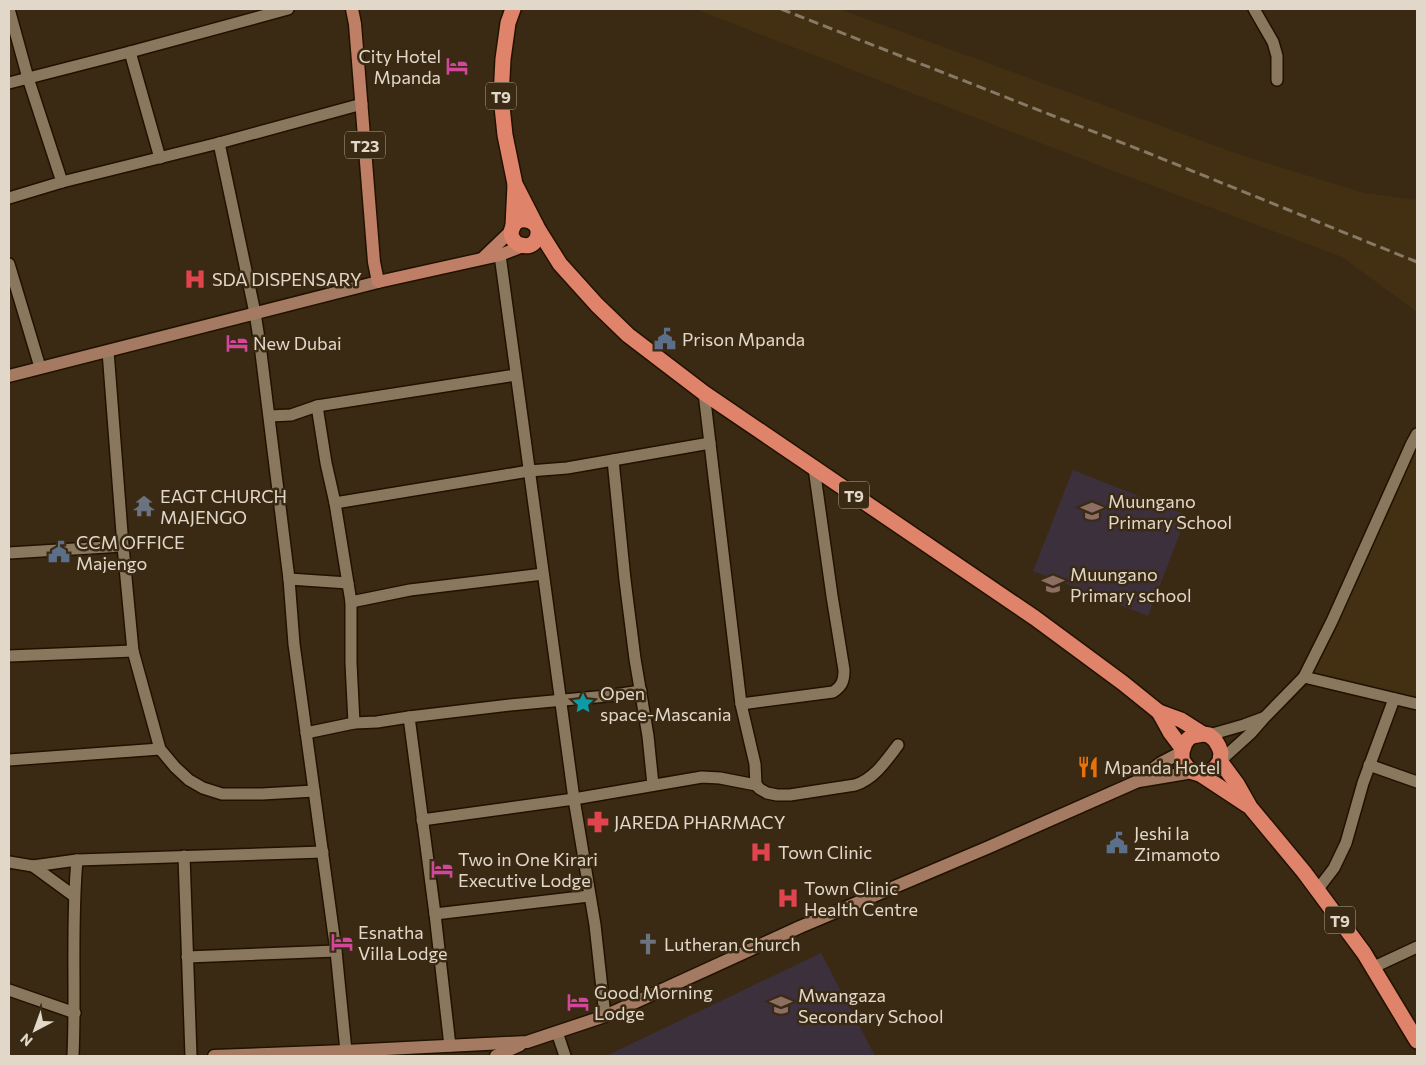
<svg xmlns="http://www.w3.org/2000/svg" width="1426" height="1065" viewBox="0 0 1426 1065" font-family="Commissioner,sans-serif">
<rect width="100%" height="100%" fill="#3a2a13"/>
<g fill="#432f11">
<path d="M 695,9 L 839,9 L 1241,155 L 1364,193 L 1417,200 L 1417,312 L 1342,257 L 1095,164 Z"/>
<path d="M 1417,434 L 1417,704 L 1304,677 Z"/>
</g>
<g fill="#3d303d">
<path d="M 1073,470 L 1187,515 L 1148,616 L 1033,571 Z"/>
<path d="M 821,953 L 875,1056 L 606,1056 Z"/>
</g>
<g fill="none" stroke-linecap="round" stroke-linejoin="round">
<g stroke="#211200" stroke-width="14">
<g id="street">
<path d="M 9,9 L 28,78 L 62,182"/>
<path d="M 1254,9 L 1273,42 L 1277,56 L 1277,80"/>
<path d="M 130,52 L 160,158"/>
<path d="M 9,83 L 130,52 L 288,9"/>
<path d="M 219,143 L 255,313 L 260,345 L 289,579 L 294,644 L 336,951 L 346,1051"/>
<path d="M 9,198 L 62,182 L 219,143 L 362,104"/>
<path d="M 500,255 L 574,799 L 595,925 L 605,1016"/>
<path d="M 9,264 L 40,367"/>
<path d="M 108,351 L 123,546 L 133,651 L 160,749 L 175,767 L 189,780 L 203,788 L 222,794 L 262,794 L 314,791"/>
<path d="M 704,393 L 741,704 L 755,764 L 756,785"/>
<path d="M 317,406 L 326,463 L 335,503 L 351,602 L 351,663 L 354,723"/>
<path d="M 270,416 L 291,415 L 317,406 L 516,375"/>
<path d="M 613,460 L 625,580 L 635,659 L 648,736 L 653,785"/>
<path d="M 335,503 L 529,471 L 567,468 L 710,443"/>
<path d="M 9,553 L 123,546"/>
<path d="M 289,579 L 348,583"/>
<path d="M 351,602 L 410,590 L 543,574"/>
<path d="M 9,656 L 133,651"/>
<path d="M 1304,677 L 1417,704"/>
<path d="M 741,704 L 833,692 C 842,686 844,681 844,670 L 832,596 L 814,468"/>
<path d="M 409,717 L 435,914 L 450,1046"/>
<path d="M 306,733 L 354,723 L 377,722 L 409,717 L 510,705 L 607,696 L 641,691"/>
<path d="M 1209,735 L 1244,725 L 1263,718"/>
<path d="M 9,760 L 160,749"/>
<path d="M 1220,761 L 1251,733 L 1265,717 L 1304,677 L 1332,621 L 1411,445 L 1417,434"/>
<path d="M 1369,765 L 1417,782"/>
<path d="M 422,820 L 574,799 L 702,777 L 720,778 L 756,785 L 760,789 L 767,793 L 777,795 L 790,795 L 855,785 C 874,779 886,761 898,745"/>
<path d="M 184,856 L 191,1056"/>
<path d="M 9,862 L 33,866 L 77,860 L 323,852"/>
<path d="M 33,866 L 74,896"/>
<path d="M 1318,889 L 1334,868 L 1346,843 L 1363,783 L 1394,699"/>
<path d="M 435,914 L 589,896"/>
<path d="M 187,957 L 336,951"/>
<path d="M 1374,967 L 1417,947"/>
<path d="M 9,990 L 75,1013"/>
<path d="M 557,1032 L 565,1056"/>
<path d="M 73,1056 C 76,991 71,925 77,860"/>
</g>
</g>
<g stroke="#211200" stroke-width="15">
<g id="secondary">
<path d="M 9,376 L 378,282"/>
<path d="M 1139,781 L 1193,772"/>
<path d="M 214,1056 L 346,1051 L 527,1042 L 605,1016 L 800,927 L 989,847 L 1136,782 L 1161,763 L 1182,752"/>
<path d="M 496,1056 L 520,1045"/>
</g>
</g>
<g stroke="#211200" stroke-width="15">
<g id="primary">
<path d="M 352,9 L 355,24 L 374,262 L 378,282 L 500,255 L 523,246"/>
<path d="M 483,258 L 511,231"/>
</g>
</g>
<g stroke="#211200" stroke-width="18">
<g id="highway">
<path d="M 513,9 L 508,23 L 503,59 L 501,97 L 505,135 L 515,184 L 538,229 L 560,264 L 597,305 L 628,335 L 704,393 L 1035,618 L 1123,683 L 1159,712 L 1181,720 L 1203,734 L 1209,735 L 1215,740 L 1219,747 L 1221,753 L 1220,761 L 1215,768 L 1208,772 L 1200,774 L 1193,772 L 1187,767 L 1182,760 L 1182,752 L 1185,743 L 1188,739 L 1192,736 L 1203,734"/>
<path d="M 536,225 C 530,219 523,218 516,222 C 497,245 541,258 538,229"/>
<path d="M 513,226 L 515,185"/>
<path d="M 1159,712 L 1170,732 L 1182,748"/>
<path d="M 1220,761 L 1237,784 L 1250,807 L 1304,872 L 1364,953 L 1417,1041"/>
<path d="M 1200,774 L 1247,805"/>
</g>
</g>
<use href="#street" stroke="#8a785e" stroke-width="11"/>
<use href="#secondary" stroke="#a47b62" stroke-width="12"/>
<use href="#primary" stroke="#be7f66" stroke-width="12"/>
<use href="#highway" stroke="#e0836b" stroke-width="15"/>
<path stroke="#867966" stroke-width="3" stroke-dasharray="10 5" stroke-linecap="butt" d="M 781,9 L 1148,153 L 1417,262"/>
</g>
<defs>
<g id="hotel-bare" transform="scale(1.725)"><path d="M-6-4.5h1.5V1H6V5H4.5V3h-9V5H-6ZM-4 0a1.8 1.8 0 1 1 3.6 0ZM.5 0V-2.5h3Q6-2.5 6 0Z" fill="#d1479c" stroke="#3a2a13" stroke-width="2.5" paint-order="stroke"/></g>
<g id="hospital-bare" transform="scale(1.725)"><path d="M-5-5h3v3.5h4V-5h3V5h-3V1.5h-4V5h-3Z" fill="#e0444e" stroke="#3a2a13" stroke-width="2.5" paint-order="stroke"/></g>
<g id="civic-bare" transform="scale(1.725)"><path d="M-.6-6.5H3V-4.5H.6V-3L4-1V1h2V6H-6V1h2V-1L-.6-3ZM-1.2 2.5V6h2.4V2.5Z" fill="#5c6f8a" stroke="#3a2a13" stroke-width="2.5" paint-order="stroke"/></g>
<g id="temple-bare" transform="scale(1.725)"><path d="M0-6L5-2H3V0L6.5 2.5H4V6H1.5V3h-3V6H-4V2.5H-6.5L-3 0V-2H-5Z" fill="#6b7280" stroke="#3a2a13" stroke-width="2.5" paint-order="stroke"/></g>
<g id="school-bare" transform="scale(1.725)"><path d="M0-5L7-2L0 1L-7-2ZM-4 1L0 2.5L4 1V4Q0 6-4 4Z" fill="#8d6e63" stroke="#3a2a13" stroke-width="2.5" paint-order="stroke"/></g>
<g id="sight-bare" transform="scale(1.725)"><path d="M0-6L1.8-2.2L6-1.7L2.9 1.2L3.7 5.4L0 3.3L-3.7 5.4L-2.9 1.2L-6-1.7L-1.8-2.2Z" fill="#0f9aa8" stroke="#3a2a13" stroke-width="2.5" paint-order="stroke"/></g>
<g id="restaurant-bare" transform="scale(1.725)"><path d="M-5-6h1v4h1v-4h1v4h1v-4h1v5L-1.5 .5V6h-2V.5L-5-1ZM5-6V6H3V1.5H1.5Q1.5-4 5-6Z" fill="#e8710a" stroke="#3a2a13" stroke-width="2.5" paint-order="stroke"/></g>
<g id="pharmacy-bare" transform="scale(1.725)"><path d="M-2-6h4v4h4v4h-4v4h-4v-4h-4v-4h4Z" fill="#e0444e" stroke="#3a2a13" stroke-width="2.5" paint-order="stroke"/></g>
<g id="church-bare" transform="scale(1.725)"><path d="M-1.2-6h2.4v3.5h3.3v2.4h-3.3V6h-2.4V-.1h-3.3v-2.4h3.3Z" fill="#6b7280" stroke="#3a2a13" stroke-width="2.5" paint-order="stroke"/></g>
</defs>
<g fill-rule="evenodd">
<use href="#hotel-bare" x="457" y="66"/>
<use href="#hospital-bare" x="195" y="279"/>
<use href="#civic-bare" x="665" y="339"/>
<use href="#hotel-bare" x="237" y="343"/>
<use href="#temple-bare" x="144" y="506"/>
<use href="#school-bare" x="1092" y="511"/>
<use href="#civic-bare" x="59" y="552"/>
<use href="#school-bare" x="1053" y="584"/>
<use href="#sight-bare" x="583" y="703"/>
<use href="#restaurant-bare" x="1088" y="767"/>
<use href="#pharmacy-bare" x="598" y="822"/>
<use href="#civic-bare" x="1117" y="843"/>
<use href="#hospital-bare" x="761" y="852"/>
<use href="#hotel-bare" x="442" y="869"/>
<use href="#hospital-bare" x="788" y="898"/>
<use href="#hotel-bare" x="342" y="942"/>
<use href="#church-bare" x="648" y="944"/>
<use href="#hotel-bare" x="578" y="1002"/>
<use href="#school-bare" x="781" y="1005"/>
</g>
<g text-anchor="middle" dominant-baseline="central" stroke-width="5" stroke-linejoin="round" paint-order="stroke">
<g fill="#3a2a13" stroke="#b0a493" stroke-width="1">
<rect x="486" y="82.5" width="30" height="27" rx="4"/>
<rect x="345" y="131.5" width="40" height="27" rx="4"/>
<rect x="839" y="481.5" width="30" height="27" rx="4"/>
<rect x="1325" y="906.5" width="30" height="27" rx="4"/>
</g>
<g font-size="16" font-weight="bold" fill="#e2d8ca">
<text x="501" y="96">T9</text>
<text x="365" y="145">T23</text>
<text x="854" y="495">T9</text>
<text x="1340" y="920">T9</text>
</g>
<g font-size="18" fill="#e2d8ca" stroke="#3a2a13" text-anchor="start">
<text x="441" y="56" text-anchor="end">City Hotel<tspan x="441" dy="21">Mpanda</tspan></text>
<text x="212" y="279">SDA DISPENSARY</text>
<text x="682" y="339">Prison Mpanda</text>
<text x="253" y="343">New Dubai</text>
<text x="160" y="496">EAGT CHURCH<tspan x="160" dy="21">MAJENGO</tspan></text>
<text x="1108" y="501">Muungano<tspan x="1108" dy="21">Primary School</tspan></text>
<text x="76" y="542">CCM OFFICE<tspan x="76" dy="21">Majengo</tspan></text>
<text x="1070" y="574">Muungano<tspan x="1070" dy="21">Primary school</tspan></text>
<text x="600" y="693">Open<tspan x="600" dy="21">space-Mascania</tspan></text>
<text x="1104" y="767">Mpanda Hotel</text>
<text x="614" y="822">JAREDA PHARMACY</text>
<text x="1134" y="833">Jeshi la<tspan x="1134" dy="21">Zimamoto</tspan></text>
<text x="778" y="852">Town Clinic</text>
<text x="458" y="859">Two in One Kirari<tspan x="458" dy="21">Executive Lodge</tspan></text>
<text x="804" y="888">Town Clinic<tspan x="804" dy="21">Health Centre</tspan></text>
<text x="358" y="932">Esnatha<tspan x="358" dy="21">Villa Lodge</tspan></text>
<text x="664" y="944">Lutheran Church</text>
<text x="594" y="992">Good Morning<tspan x="594" dy="21">Lodge</tspan></text>
<text x="798" y="995">Mwangaza<tspan x="798" dy="21">Secondary School</tspan></text>
</g>
</g>
<rect width="1426" height="1065" fill="none" stroke="#e2d8ca" stroke-width="20"/>
<g transform="translate(35 1030) rotate(221)" stroke="#3a2a13" stroke-width="4" paint-order="stroke">
<path d="M0-4L9 19L0 12L-9 19Z" fill="#e2d8ca"/>
<text y="-8" font-size="14" font-weight="bold" text-anchor="middle" fill="#e2d8ca">N</text>
</g>
</svg>
